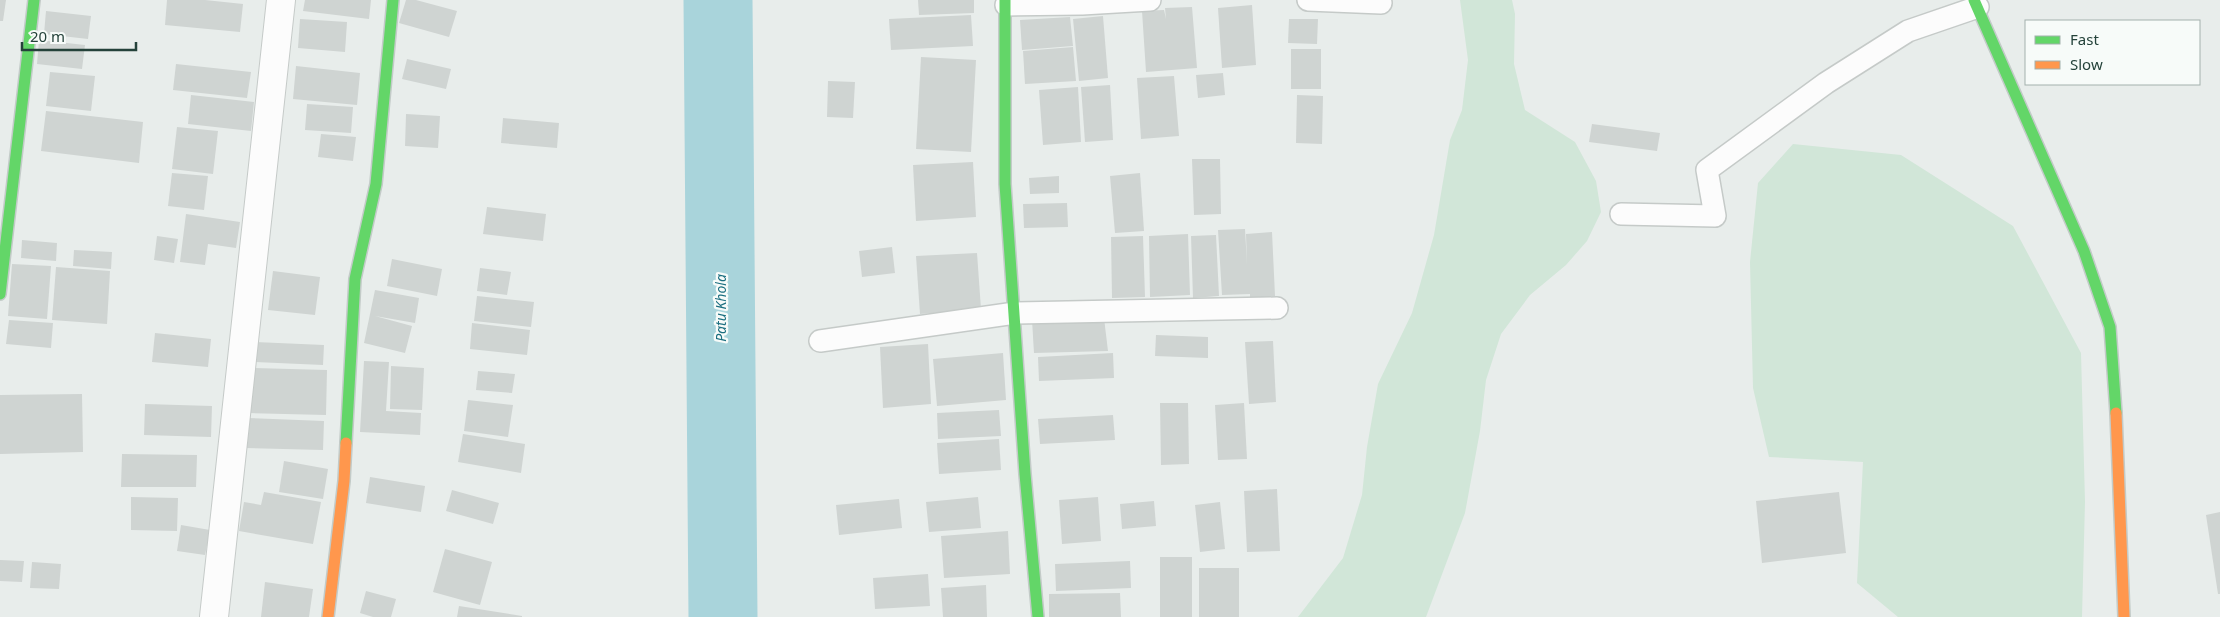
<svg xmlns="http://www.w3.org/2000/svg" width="2220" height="617" viewBox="0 0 2220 617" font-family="'Noto Sans',sans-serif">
<rect width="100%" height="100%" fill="#e8edeb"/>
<g fill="#d1e6d8">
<path d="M 1460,0 L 1512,0 L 1515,14 L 1514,64 L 1525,110 L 1575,142 L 1596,181 L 1601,212 L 1587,241 L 1566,265 L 1530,295 L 1501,334 L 1486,380 L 1480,431 L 1465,513 L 1426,617 L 1298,617 L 1343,558 L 1362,495 L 1367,447 L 1378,384 L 1412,313 L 1434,235 L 1450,140 L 1462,110 L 1468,60 Z"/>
<path d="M 1793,144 L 1901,155 L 2013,226 L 2081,353 L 2085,502 L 2082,617 L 1898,617 L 1857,583 L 1863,462 L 1769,457 L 1753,388 L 1750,262 L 1758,183 Z"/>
</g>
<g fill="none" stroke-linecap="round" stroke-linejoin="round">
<path stroke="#a9d4db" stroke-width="69" d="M 718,0 L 723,617"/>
</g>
<g fill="#cfd4d2">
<path d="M 0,0 L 6,0 L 3,21 L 0,21 Z"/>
<path d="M 167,0 L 205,0 L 243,4 L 240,32 L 165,25 Z"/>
<path d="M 305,0 L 371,0 L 369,19 L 303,11 Z"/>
<path d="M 406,0 L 416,0 L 457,11 L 449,37 L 399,23 Z"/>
<path d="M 918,0 L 974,0 L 974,13 L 919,15 Z"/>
<path d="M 1252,5 L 1256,65 L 1222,68 L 1218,8 Z"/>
<path d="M 1192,7 L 1197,68 L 1146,72 L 1142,11 L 1164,10 L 1166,19 L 1165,8 Z"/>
<path d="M 46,11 L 91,16 L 88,39 L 44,34 Z"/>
<path d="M 971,15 L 973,46 L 891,50 L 889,19 Z"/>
<path d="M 1103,16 L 1108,78 L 1079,81 L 1073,19 Z"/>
<path d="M 1070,17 L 1073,46 L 1022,50 L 1020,20 Z"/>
<path d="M 300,19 L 347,22 L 345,52 L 298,48 Z"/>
<path d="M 1289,19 L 1318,19 L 1317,44 L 1288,43 Z"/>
<path d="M 39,40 L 85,45 L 82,69 L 37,64 Z"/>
<path d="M 1073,47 L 1076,81 L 1025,84 L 1023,51 Z"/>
<rect x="1291" y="49" width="30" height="40"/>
<path d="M 921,57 L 976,60 L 971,152 L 916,149 Z"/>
<path d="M 407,59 L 451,69 L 446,89 L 402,79 Z"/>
<path d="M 176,64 L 251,72 L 247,98 L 173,90 Z"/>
<path d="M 296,66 L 360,73 L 357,105 L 293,99 Z"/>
<path d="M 50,72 L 95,76 L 91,111 L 46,106 Z"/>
<path d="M 1223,73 L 1225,95 L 1198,98 L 1196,75 Z"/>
<path d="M 1174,76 L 1179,136 L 1141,139 L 1137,78 Z"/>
<path d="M 828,81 L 855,82 L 853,118 L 827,117 Z"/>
<path d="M 1110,85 L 1113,140 L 1085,142 L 1081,87 Z"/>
<path d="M 1078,87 L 1081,142 L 1043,145 L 1039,90 Z"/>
<path d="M 191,95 L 254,102 L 251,131 L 188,124 Z"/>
<path d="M 1297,95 L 1323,96 L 1322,144 L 1296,143 Z"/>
<path d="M 307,104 L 353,107 L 351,133 L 305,130 Z"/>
<path d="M 46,111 L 143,122 L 139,163 L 41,151 Z"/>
<path d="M 406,114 L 440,116 L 438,148 L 405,146 Z"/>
<path d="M 503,118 L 559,123 L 557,148 L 501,143 Z"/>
<path d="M 1592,124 L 1660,133 L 1657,151 L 1589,142 Z"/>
<path d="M 177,127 L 218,131 L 213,174 L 172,169 Z"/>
<path d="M 321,134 L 356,137 L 353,161 L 318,157 Z"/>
<path d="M 1192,159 L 1220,159 L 1221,214 L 1194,215 Z"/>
<path d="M 973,162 L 976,217 L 916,221 L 913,165 Z"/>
<path d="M 172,173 L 208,176 L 204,210 L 168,206 Z"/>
<path d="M 1140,173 L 1144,231 L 1115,233 L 1110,176 Z"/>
<path d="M 1059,176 L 1059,193 L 1030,194 L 1029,178 Z"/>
<path d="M 1067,203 L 1068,227 L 1024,228 L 1023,204 Z"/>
<path d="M 487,207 L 546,214 L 543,241 L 483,234 Z"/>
<path d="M 186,214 L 240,222 L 236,248 L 208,244 L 205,265 L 180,262 Z"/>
<path d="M 1245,229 L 1247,264 L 1246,234 L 1272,232 L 1275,296 L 1250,298 L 1250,294 L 1222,295 L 1218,230 Z"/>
<path d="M 1188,234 L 1190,295 L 1150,297 L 1149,236 Z"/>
<path d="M 1216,235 L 1219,296 L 1193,298 L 1191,236 Z"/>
<path d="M 157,236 L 178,239 L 174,263 L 154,260 Z"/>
<path d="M 1143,236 L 1145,297 L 1112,298 L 1111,237 Z"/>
<path d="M 22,240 L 57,243 L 56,261 L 21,258 Z"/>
<path d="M 892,247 L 895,273 L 862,277 L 859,251 Z"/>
<path d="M 74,250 L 112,252 L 111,269 L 73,266 Z"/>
<path d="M 977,253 L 981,309 L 920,314 L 916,256 Z"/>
<path d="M 392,259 L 442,269 L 437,296 L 387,286 Z"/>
<path d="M 12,264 L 51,266 L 47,319 L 8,316 Z"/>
<path d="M 56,267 L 110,271 L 107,324 L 52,320 Z"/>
<path d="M 480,268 L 511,272 L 507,295 L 477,291 Z"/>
<path d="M 273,271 L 320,277 L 315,315 L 268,310 Z"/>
<path d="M 375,290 L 419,298 L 415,323 L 375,316 L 412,326 L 405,353 L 364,343 Z"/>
<path d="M 477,296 L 534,302 L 531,327 L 474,321 Z"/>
<path d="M 1104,318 L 1108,351 L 1034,353 L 1032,320 Z"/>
<path d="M 9,320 L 53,323 L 51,348 L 6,344 Z"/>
<path d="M 472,323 L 530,330 L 527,355 L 470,349 Z"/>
<path d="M 155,333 L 211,339 L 208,367 L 152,362 Z"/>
<path d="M 1156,335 L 1208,337 L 1208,358 L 1155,356 Z"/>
<path d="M 1273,341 L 1276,402 L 1249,404 L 1245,342 Z"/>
<path d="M 255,342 L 324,345 L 323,365 L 255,362 Z"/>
<path d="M 928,344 L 931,404 L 883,408 L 880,347 Z"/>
<path d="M 1003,353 L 1006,400 L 937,406 L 933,359 Z"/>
<path d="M 1113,353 L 1114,378 L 1039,381 L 1038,357 Z"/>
<path d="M 364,361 L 389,362 L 386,411 L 421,413 L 420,435 L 360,432 Z"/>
<path d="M 391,366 L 424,368 L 422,410 L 390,409 Z"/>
<path d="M 250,368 L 327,370 L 326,415 L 249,413 Z"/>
<path d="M 478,371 L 515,374 L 512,393 L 476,390 Z"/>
<path d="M 82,394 L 83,452 L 0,454 L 0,395 Z"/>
<path d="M 468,400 L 513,405 L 508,437 L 464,431 Z"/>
<path d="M 1160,403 L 1188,403 L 1189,464 L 1161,465 Z"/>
<path d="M 1244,403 L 1247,459 L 1218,460 L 1215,405 Z"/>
<path d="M 145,404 L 212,406 L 211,437 L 144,435 Z"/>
<path d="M 999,410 L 1001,436 L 938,439 L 937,413 Z"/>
<path d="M 1113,415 L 1115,440 L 1040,444 L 1038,419 Z"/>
<path d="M 247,418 L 324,421 L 323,450 L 246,448 Z"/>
<path d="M 463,434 L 525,444 L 521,473 L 458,462 Z"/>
<path d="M 999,439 L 1001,470 L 939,474 L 937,443 Z"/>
<path d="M 122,454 L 197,455 L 196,487 L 121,487 Z"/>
<path d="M 284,461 L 328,469 L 323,499 L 279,492 Z"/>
<path d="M 370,477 L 425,486 L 421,512 L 366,503 Z"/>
<path d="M 1277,489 L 1280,551 L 1247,552 L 1244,491 Z"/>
<path d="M 452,490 L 499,503 L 493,524 L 446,511 Z"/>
<path d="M 264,492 L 321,502 L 313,544 L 239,531 L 244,502 L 261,505 Z"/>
<path d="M 1839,492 L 1846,553 L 1762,563 L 1756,501 Z"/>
<path d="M 131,497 L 178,498 L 177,531 L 131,530 Z"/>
<path d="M 978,497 L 981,528 L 929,532 L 926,502 Z"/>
<path d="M 1098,497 L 1101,541 L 1062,544 L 1059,500 Z"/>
<path d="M 899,499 L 902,528 L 839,535 L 836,505 Z"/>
<path d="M 1154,501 L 1156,526 L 1122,529 L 1120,504 Z"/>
<path d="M 1220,502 L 1225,549 L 1200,552 L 1195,505 Z"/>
<path d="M 2220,512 L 2220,594 L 2218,594 L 2206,515 Z"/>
<path d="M 181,525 L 210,530 L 205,555 L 177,551 Z"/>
<path d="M 1008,531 L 1010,574 L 944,578 L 941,536 Z"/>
<path d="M 445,549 L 492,562 L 480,605 L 433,592 Z"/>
<rect x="1160" y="557" width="32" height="60"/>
<path d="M 0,560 L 24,561 L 22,582 L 0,581 Z"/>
<path d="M 1130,561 L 1131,588 L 1056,591 L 1055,564 Z"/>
<path d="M 32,562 L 61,564 L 59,589 L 30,588 Z"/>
<rect x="1199" y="568" width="40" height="49"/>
<path d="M 928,574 L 930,606 L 875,609 L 873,578 Z"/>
<path d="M 265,582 L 313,589 L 309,617 L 261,617 Z"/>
<path d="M 986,585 L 987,617 L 943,617 L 941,588 Z"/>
<path d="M 366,591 L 396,599 L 391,617 L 373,617 L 360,613 Z"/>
<path d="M 1120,593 L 1121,617 L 1049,617 L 1049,594 Z"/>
<path d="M 459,606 L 522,616 L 522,617 L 457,617 Z"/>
</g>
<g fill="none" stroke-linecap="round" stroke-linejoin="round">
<g stroke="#c5cac8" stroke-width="24">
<g id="lane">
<path d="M 1308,0 L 1381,3"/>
<path d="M 1006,5 L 1082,4 L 1150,0"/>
<path d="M 1621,214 L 1715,216 L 1707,170 L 1826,83 L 1908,31 L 1978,7"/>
<path d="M 820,341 L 1015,313 L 1277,308"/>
</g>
</g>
<g stroke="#c5cac8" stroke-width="30">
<path id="street" d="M 214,617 L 281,0"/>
</g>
<g stroke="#c3cbc8" stroke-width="14">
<g id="fast">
<path d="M 1005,0 L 1005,184 L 1025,474 L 1038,617"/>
<path d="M 1974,0 L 2084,251 L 2110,327 L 2116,413"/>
<path d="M 0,294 L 34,0"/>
<path d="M 346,443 L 355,279 L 376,184 L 393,0"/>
</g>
</g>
<g stroke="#c3cbc8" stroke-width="14">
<g id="slow">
<path d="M 2116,413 L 2124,617"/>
<path d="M 328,617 L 344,481 L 346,443"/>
</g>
</g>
<use href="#lane" stroke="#fcfcfc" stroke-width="21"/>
<use href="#street" stroke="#fcfcfc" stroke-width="28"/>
<use href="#fast" stroke="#63d668" stroke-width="11"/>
<use href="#slow" stroke="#ff974d" stroke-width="11"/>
</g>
<g text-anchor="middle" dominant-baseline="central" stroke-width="4.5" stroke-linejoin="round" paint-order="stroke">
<g font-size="14" font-style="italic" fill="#1c6f80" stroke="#f7fbf9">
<text transform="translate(720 308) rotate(-90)">Patu Khola</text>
</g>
</g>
<rect x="2025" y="20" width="175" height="65" fill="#f7fbf9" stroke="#a3b1ad"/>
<rect x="2035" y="36" width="25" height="8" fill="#63d668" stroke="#a3b1ad"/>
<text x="2070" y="45" font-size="15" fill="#24423a">Fast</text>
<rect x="2035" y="61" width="25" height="8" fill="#ff974d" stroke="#a3b1ad"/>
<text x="2070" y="70" font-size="15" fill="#24423a">Slow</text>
<path d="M22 42v8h114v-8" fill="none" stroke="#24423a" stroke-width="2.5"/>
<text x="30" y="42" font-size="15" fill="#24423a" stroke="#f7fbf9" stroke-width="4" paint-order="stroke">20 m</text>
</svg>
